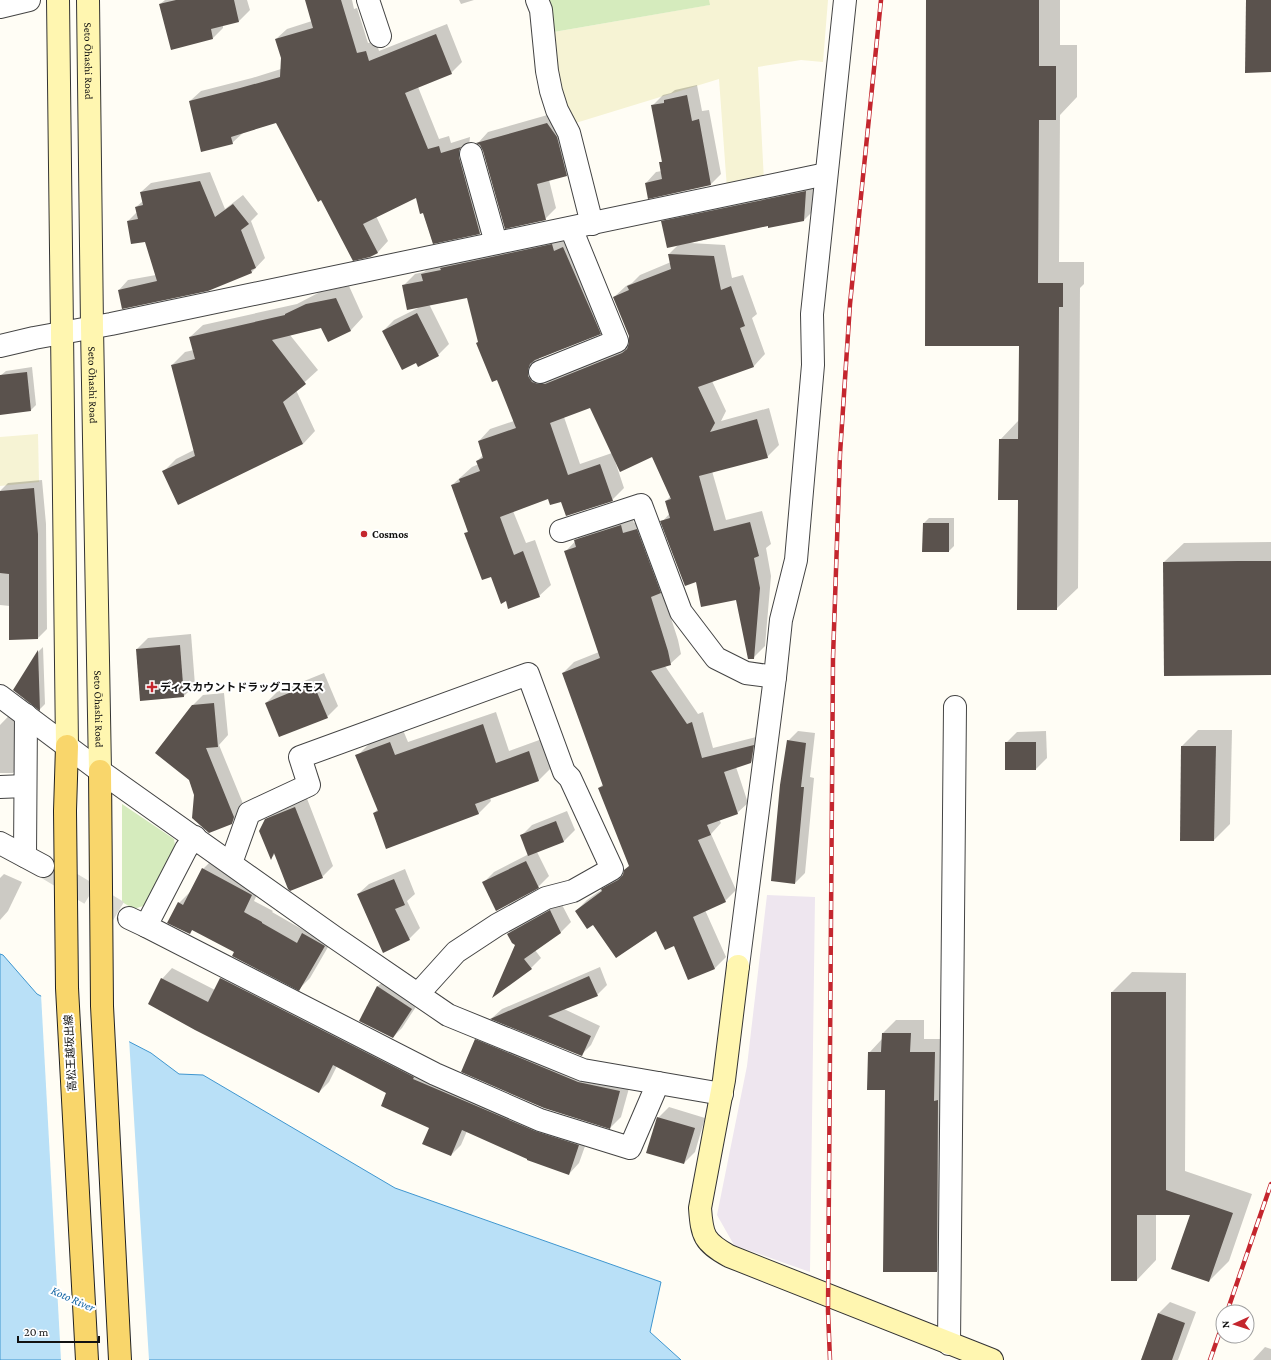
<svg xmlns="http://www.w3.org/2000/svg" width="1271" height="1360" viewBox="0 0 1271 1360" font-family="'Crimson Pro','Noto Sans JP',serif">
<rect width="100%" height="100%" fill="#fffdf5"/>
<path fill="#eee6ef" d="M 767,895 L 815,897 L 810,1272 L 734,1245 L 717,1215 L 747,1066 Z"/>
<g fill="#f6f3d4">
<path d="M 709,0 L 828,0 L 823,62 L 801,60 L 758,67 L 764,181 L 727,189 L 719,79 L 569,125 L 548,33 L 709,5 Z"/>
<path d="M 38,434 L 39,482 L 0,486 L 0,437 Z"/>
</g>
<g fill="#d5ebbd">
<path d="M 541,0 L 709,0 L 710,5 L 548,33 Z"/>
<path d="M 122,804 L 174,839 L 176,851 L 146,905 L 134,909 L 122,902 Z"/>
</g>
<path fill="#b9e0f7" stroke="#3f96cf" d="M 0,954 L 3,955 L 37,994 L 151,1053 L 179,1074 L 203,1075 L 395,1188 L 661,1282 L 650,1332 L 681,1360 L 0,1360 Z"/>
<path fill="#fffdf5" d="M 41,994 L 129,1039 L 149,1360 L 61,1360 Z"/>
<g fill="#0003" fill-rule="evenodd">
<path d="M 165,0 L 247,0 L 250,10 L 239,21 L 223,25 L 223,28 L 213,38 L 160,4 Z"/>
<path d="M 306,0 L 352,0 L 354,9 L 357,8 L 368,43 L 376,41 L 379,51 L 447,24 L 462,62 L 451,73 L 418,87 L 439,139 L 449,136 L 451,143 L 470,137 L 469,146 L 491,222 L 480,233 L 433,243 L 423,212 L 416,196 L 376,216 L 388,241 L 378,252 L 370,256 L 322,199 L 277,122 L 244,132 L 232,143 L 190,101 L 201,91 L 252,78 L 281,69 L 282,58 L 276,39 L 287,29 L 312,21 Z"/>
<path d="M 459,0 L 474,0 L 461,4 Z"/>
<path d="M 927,0 L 1060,0 L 1060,45 L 1077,45 L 1077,97 L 1060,115 L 1059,262 L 1084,262 L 1084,284 L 1080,288 L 1078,588 L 1056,609 L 1000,440 L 1019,420 L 1020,345 Z"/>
<path d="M 697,85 L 702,111 L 709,110 L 721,174 L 711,184 L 646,183 L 656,172 L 662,171 L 660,163 L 663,160 L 652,106 L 663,95 L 671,93 L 675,90 Z"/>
<path d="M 558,112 L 577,164 L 566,175 L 549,180 L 556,208 L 545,219 L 484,150 L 481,145 L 478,143 L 488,132 Z"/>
<path d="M 210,172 L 225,209 L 243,195 L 258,214 L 251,221 L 265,258 L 252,272 L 119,290 L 128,280 L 156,275 L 146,240 L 128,221 L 137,212 L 136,207 L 143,201 L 141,192 L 151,183 Z"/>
<path d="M 816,181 L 815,209 L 804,220 L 768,225 L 690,243 L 725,245 L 732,278 L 743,275 L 757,314 L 752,318 L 765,354 L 754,366 L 712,381 L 726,411 L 721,421 L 769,408 L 779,445 L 767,457 L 712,471 L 726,520 L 762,511 L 771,544 L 766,548 L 771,576 L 765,646 L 753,658 L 737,598 L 697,581 L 662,522 L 670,513 L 666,501 L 671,496 L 653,456 L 615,461 L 624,488 L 612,500 L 561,500 L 548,498 L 513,511 L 526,543 L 535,540 L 551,585 L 539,596 L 506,600 L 465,534 L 468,531 L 452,485 L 472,467 L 479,464 L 477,461 L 483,455 L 479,441 L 490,429 L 514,421 L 468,296 L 429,304 L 449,344 L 438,355 L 417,362 L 383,331 L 394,320 L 418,308 L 403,286 L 415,274 L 424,272 L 434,262 L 564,233 L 612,322 L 600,333 L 539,358 L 540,364 L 557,372 L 630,343 L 630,336 L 614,297 L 626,286 L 632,283 L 640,275 L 671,262 L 669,254 L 678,245 L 662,222 L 673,211 ZM 590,406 L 612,453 L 580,464 L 564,417 Z"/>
<path d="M 349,286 L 363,317 L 351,330 L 328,340 L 322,327 L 290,335 L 318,370 L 296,390 L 315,431 L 303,444 L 163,472 L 176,459 L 194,450 L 172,365 L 185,352 L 194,350 L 190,337 L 203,325 L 297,304 L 320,292 Z"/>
<path d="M 32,367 L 36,405 L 31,410 L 0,376 L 6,371 Z"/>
<path d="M 42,480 L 46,524 L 47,629 L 38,638 L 10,606 L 0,605 L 0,491 L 8,483 Z"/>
<path d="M 631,515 L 634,523 L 647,519 L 662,590 L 678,640 L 681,654 L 670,664 L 665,666 L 698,714 L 703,712 L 713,748 L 764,735 L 762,751 L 751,762 L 736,767 L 748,803 L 737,813 L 719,819 L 721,823 L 711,834 L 736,890 L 725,901 L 705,910 L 726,957 L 715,968 L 688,979 L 674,945 L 656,929 L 593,923 L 576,911 L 587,900 L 604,888 L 613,879 L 625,872 L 630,866 L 599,788 L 603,784 L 563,673 L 574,662 L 599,652 L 566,551 L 586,530 Z"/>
<path d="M 929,518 L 954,518 L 954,546 L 949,551 L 924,523 Z"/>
<path d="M 1271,542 L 1271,674 L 1164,562 L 1184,543 Z"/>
<path d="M 191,634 L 195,685 L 184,696 L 137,649 L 148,638 Z"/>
<path d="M 43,647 L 45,704 L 40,709 L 35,705 L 34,751 L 13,773 L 0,773 L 0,725 L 26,698 L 14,690 L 39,651 Z"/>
<path d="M 324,673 L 338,706 L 327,717 L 266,703 L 277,692 Z"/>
<path d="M 224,693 L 228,735 L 219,745 L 244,806 L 242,812 L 231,823 L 195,795 L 189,779 L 193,705 L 203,695 Z"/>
<path d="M 496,712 L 509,751 L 542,739 L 552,767 L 539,780 L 490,798 L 491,801 L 478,814 L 374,813 L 378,809 L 357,756 L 370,743 L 403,730 L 408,742 Z"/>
<path d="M 1198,730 L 1232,730 L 1230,824 L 1214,840 L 1181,840 L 1182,746 Z"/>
<path d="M 798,731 L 815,733 L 810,777 L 814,778 L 805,873 L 795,883 L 788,741 Z"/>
<path d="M 1046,731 L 1047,758 L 1036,769 L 1006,743 L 1017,732 Z"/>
<path d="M 306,796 L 333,866 L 322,877 L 276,853 L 271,858 L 266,820 L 278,808 Z"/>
<path d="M 567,811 L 575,830 L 564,841 L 537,852 L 549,876 L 538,887 L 483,883 L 494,872 L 529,854 L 521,836 L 532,825 Z"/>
<path d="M 214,858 L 262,884 L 254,901 L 273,911 L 272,912 L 305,931 L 314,923 L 335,935 L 310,978 L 299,989 L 235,951 L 193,929 L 189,933 L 179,903 L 190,892 L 203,869 Z"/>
<path d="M 405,869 L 415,894 L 407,901 L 420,928 L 409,939 L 358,894 L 369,884 Z"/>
<path d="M 4,874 L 22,882 L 8,911 L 0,920 L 0,878 Z"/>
<path d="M 560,901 L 571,922 L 561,932 L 535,950 L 541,958 L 531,968 L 495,995 L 517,944 L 508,934 L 518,924 Z"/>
<path d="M 600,967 L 607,985 L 597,995 L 564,1009 L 600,1026 L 591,1045 L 581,1055 L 492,1018 L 502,1009 Z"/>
<path d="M 172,968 L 215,990 L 221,979 L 231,968 L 589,1135 L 579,1163 L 569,1174 L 529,1158 L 467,1131 L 461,1145 L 451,1155 L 430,1128 L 387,1093 L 337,1066 L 329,1082 L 319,1092 L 149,1004 L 162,979 Z"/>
<path d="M 1132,972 L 1186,973 L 1185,1171 L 1252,1194 L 1229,1261 L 1209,1281 L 1191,1214 L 1156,1214 L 1156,1260 L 1137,1280 L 1112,992 Z"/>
<path d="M 388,977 L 421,999 L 402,1028 L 393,1037 L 361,1021 L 378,986 Z"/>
<path d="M 896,1020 L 924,1020 L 924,1039 L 948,1039 L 950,1258 L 937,1271 L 886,1089 L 869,1053 L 882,1039 L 883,1033 Z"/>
<path d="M 486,1029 L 631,1081 L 621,1117 L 610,1128 L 476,1040 Z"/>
<path d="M 669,1107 L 705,1118 L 695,1152 L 684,1163 L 658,1118 Z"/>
<path d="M 1170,1302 L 1196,1312 L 1178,1360 L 1141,1360 L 1159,1313 Z"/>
<path d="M 1265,1347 L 1271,1349 L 1271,1360 L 1253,1360 Z"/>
</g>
<g fill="#5a524d">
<path d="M 176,0 L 234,0 L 239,22 L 211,29 L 213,39 L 171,50 L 159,4 Z"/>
<path d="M 305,0 L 341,0 L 357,53 L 366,51 L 369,61 L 436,34 L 452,74 L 405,93 L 428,149 L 439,146 L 441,153 L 461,147 L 459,151 L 459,157 L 480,234 L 433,244 L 423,213 L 420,214 L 416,198 L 363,224 L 378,253 L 370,257 L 353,261 L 321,200 L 318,202 L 276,123 L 231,137 L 233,144 L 201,152 L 189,101 L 240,88 L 280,77 L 281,58 L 275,39 L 313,28 Z"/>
<path d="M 926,0 L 1039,0 L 1039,66 L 1056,66 L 1056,120 L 1039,120 L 1038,283 L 1063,283 L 1063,307 L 1059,307 L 1057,610 L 1017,610 L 1018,500 L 998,500 L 999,439 L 1018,439 L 1019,346 L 925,346 Z"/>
<path d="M 1246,0 L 1271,0 L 1271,72 L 1245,73 Z"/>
<path d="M 687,95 L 692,121 L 699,119 L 711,185 L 648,199 L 645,183 L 662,179 L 659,162 L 662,162 L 651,105 L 664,103 L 664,100 Z"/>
<path d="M 547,123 L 557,137 L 567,176 L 537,184 L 546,220 L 505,229 L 483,151 L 480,145 L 476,143 Z"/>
<path d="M 200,181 L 215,217 L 233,204 L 249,224 L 241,230 L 256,268 L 251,270 L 252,273 L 208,291 L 122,309 L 118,290 L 157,281 L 145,242 L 131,244 L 127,221 L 138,219 L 135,207 L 143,205 L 140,192 Z"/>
<path d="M 806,191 L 804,221 L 768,228 L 768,226 L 667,248 L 661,221 Z"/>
<path d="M 552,244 L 554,251 L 563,247 L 601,334 L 535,360 L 530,364 L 528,370 L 528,376 L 532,382 L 538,384 L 545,384 L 622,353 L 627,349 L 629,343 L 629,336 L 613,297 L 629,290 L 627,286 L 671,269 L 668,254 L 714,256 L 721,290 L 731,286 L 745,326 L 740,328 L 754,367 L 698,387 L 715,423 L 710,432 L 757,419 L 768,458 L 699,476 L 714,531 L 750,522 L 759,556 L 754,558 L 760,588 L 754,659 L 748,659 L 736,600 L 701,607 L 696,582 L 685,586 L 660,521 L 670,518 L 665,501 L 671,499 L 652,457 L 620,472 L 590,408 L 550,423 L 568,475 L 600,464 L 613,501 L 566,516 L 561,502 L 550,505 L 548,499 L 500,517 L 514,555 L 523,551 L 540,597 L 508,609 L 506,601 L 501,604 L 491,577 L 482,580 L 464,533 L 468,532 L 451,485 L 460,482 L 459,479 L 480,471 L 476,461 L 483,458 L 478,441 L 516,428 L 497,380 L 492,382 L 476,343 L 478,342 L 467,298 L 407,310 L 402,285 L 423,281 L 421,274 L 441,270 L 440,268 Z"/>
<path d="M 336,298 L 351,331 L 328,342 L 321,328 L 272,340 L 306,384 L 283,402 L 303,444 L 178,505 L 162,471 L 195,456 L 171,365 L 195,359 L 189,337 L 285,315 L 285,314 L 306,304 Z"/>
<path d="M 417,313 L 439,356 L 418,367 L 416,363 L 402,370 L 382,331 Z"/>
<path d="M 27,372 L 31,411 L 0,415 L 0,375 Z"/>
<path d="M 34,488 L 38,534 L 38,639 L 9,640 L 9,574 L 0,573 L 0,491 Z"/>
<path d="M 923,523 L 949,523 L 949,552 L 922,552 Z"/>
<path d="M 621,525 L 623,533 L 637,529 L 661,593 L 651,597 L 668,651 L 671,665 L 651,671 L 687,724 L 692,722 L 702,758 L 754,745 L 751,763 L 724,772 L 738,814 L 707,825 L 711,835 L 698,840 L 726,902 L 693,917 L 715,969 L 688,980 L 674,946 L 665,950 L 656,931 L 616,958 L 593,925 L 587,929 L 575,911 L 602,891 L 601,889 L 618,880 L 623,875 L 624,870 L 629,866 L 598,788 L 603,786 L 562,673 L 600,658 L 564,551 L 576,547 L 574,540 Z"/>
<path d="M 1238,561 L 1271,561 L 1271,675 L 1164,676 L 1163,562 Z"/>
<path d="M 180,645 L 184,697 L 140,701 L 136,649 Z"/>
<path d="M 38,650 L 40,711 L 13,690 Z"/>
<path d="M 313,683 L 328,718 L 279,737 L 265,703 Z"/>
<path d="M 214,703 L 218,747 L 206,748 L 234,817 L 232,824 L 209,833 L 192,818 L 194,795 L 189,780 L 155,753 L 192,705 Z"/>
<path d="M 483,724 L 496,763 L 529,751 L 539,781 L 475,804 L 479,814 L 386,849 L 373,813 L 378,811 L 355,755 L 390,742 L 395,755 Z"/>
<path d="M 787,740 L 806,743 L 801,787 L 804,787 L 795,884 L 771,881 L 780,785 Z"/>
<rect x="1005" y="742" width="31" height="28"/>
<path d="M 1181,746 L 1216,746 L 1214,841 L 1180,841 Z"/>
<path d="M 295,807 L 323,878 L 290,891 L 288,889 L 274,853 L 271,860 L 259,831 L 265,819 Z"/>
<path d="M 556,821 L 564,842 L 528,856 L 520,835 Z"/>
<path d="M 526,861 L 539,888 L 496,911 L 482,882 Z"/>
<path d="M 202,868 L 252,895 L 244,912 L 262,922 L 262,923 L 297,943 L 302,933 L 325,946 L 299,991 L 232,956 L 234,952 L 192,930 L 190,934 L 167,923 L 178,902 L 183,905 Z"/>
<path d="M 394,879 L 405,905 L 395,909 L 410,940 L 383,953 L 357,894 Z"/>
<path d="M 550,910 L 561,933 L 524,959 L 532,969 L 492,998 L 515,945 L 512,943 L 507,934 Z"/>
<path d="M 589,976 L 598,996 L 548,1016 L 591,1036 L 582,1056 L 490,1019 Z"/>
<path d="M 161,978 L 208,1002 L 220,978 L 414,1077 L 413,1079 L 535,1131 L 579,1145 L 569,1175 L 527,1160 L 527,1159 L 462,1130 L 451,1156 L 422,1144 L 429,1128 L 381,1106 L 386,1093 L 333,1065 L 319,1093 L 195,1030 L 148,1004 Z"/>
<path d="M 377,986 L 412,1009 L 393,1038 L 359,1021 Z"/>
<path d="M 1111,992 L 1166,992 L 1166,1190 L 1233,1213 L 1209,1282 L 1171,1269 L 1190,1215 L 1137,1215 L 1137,1281 L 1111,1281 Z"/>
<path d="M 882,1033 L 911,1033 L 910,1052 L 935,1052 L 934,1101 L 938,1100 L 937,1272 L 883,1272 L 885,1090 L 867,1090 L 868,1052 L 881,1052 Z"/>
<path d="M 475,1039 L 578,1082 L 620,1091 L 610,1129 L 544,1108 L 461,1072 Z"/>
<path d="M 657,1117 L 695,1128 L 684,1164 L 646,1153 Z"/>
<path d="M 1158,1313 L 1185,1323 L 1172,1360 L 1141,1360 Z"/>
</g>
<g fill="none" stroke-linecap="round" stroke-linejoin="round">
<path stroke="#dbdad3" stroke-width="22" stroke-dasharray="22 11" stroke-linecap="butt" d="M 43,866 L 129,918"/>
<g stroke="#444" stroke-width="24">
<g id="street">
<path d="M 368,0 L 380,36"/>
<path d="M 537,0 L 541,10 L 547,71 L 551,91 L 557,110 L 569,133 L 592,224"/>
<path d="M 0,7 L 29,0"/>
<path d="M 471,154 L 496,243"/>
<path d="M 0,346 L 34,338 L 111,324 L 826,174"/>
<path d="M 540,372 L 617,341 L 571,228"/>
<path d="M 561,531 L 641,505 L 681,612 L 716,658 L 746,673 L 775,677"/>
<path d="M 0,696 L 100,771 L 334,937 L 448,1015 L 583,1070 L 722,1094"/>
<path d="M 0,787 L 25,786"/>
<path d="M 195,837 L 186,849 L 146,926 L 435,1074 L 540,1120 L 630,1148 L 658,1083"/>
<path d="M 0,843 L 43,866"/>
<path d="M 25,856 L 26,715"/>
<path d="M 231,863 L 249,813 L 309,785 L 300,757 L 528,674 L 564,772 L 570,778 L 612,869 L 573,891 L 546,898 L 497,925 L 456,952 L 418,994"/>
<path d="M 129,918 L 146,926"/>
<path d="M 738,966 L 775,677 L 781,620 L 796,560 L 813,365 L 812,314 L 845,0"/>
<path d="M 949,1344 L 955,707"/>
</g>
</g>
<g stroke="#333" stroke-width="24">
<g id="secondary">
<path d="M 58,0 L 67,746"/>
<path id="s1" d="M 88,0 L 92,327 L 100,771"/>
<path d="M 738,966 L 724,1080 L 700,1208 C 702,1236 704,1242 729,1256 L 992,1360"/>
</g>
</g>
<g stroke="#222" stroke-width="24">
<g id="primary">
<path d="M 67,746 L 65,811 L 67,988 L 87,1360"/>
<path d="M 100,771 L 102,1006 L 120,1360"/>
</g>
</g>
<use href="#street" stroke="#fff" stroke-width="22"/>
<use href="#secondary" stroke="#fff6b0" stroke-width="22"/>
<use href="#primary" stroke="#f9d66b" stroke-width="22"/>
<g stroke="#c4262e" stroke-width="4.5">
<g id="rail">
<path d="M 1227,1312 L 1271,1184"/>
<path d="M 830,1360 L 828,1311 L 833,658 L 840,454 L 850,304 L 881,0"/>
<path d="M 1210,1360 L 1223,1323"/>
</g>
</g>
<use href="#rail" stroke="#fff" stroke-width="3" stroke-dasharray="9" stroke-linecap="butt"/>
</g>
<g fill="#c4262e" stroke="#fff" stroke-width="1.5">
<circle cx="364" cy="534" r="4"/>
<path d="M150 681h4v4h4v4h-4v4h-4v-4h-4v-4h4z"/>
</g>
<g text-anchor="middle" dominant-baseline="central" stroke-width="4" stroke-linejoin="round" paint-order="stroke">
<g font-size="11" fill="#111" stroke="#fff">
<text stroke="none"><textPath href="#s1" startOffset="61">Seto Ōhashi Road</textPath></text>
<text stroke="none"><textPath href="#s1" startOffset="385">Seto Ōhashi Road</textPath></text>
<text stroke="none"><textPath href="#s1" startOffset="709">Seto Ōhashi Road</textPath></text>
<text transform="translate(70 1053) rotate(-93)">高松王越坂出線</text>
</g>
<g font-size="11" font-weight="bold" fill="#111" stroke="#fff" text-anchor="start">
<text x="372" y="534">Cosmos</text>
<text x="160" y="687">ディスカウントドラッグコスモス</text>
</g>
<g font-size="12" font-style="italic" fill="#1768a6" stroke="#fff">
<text transform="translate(73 1299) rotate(24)">Koto River</text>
</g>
</g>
<g transform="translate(1235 1324) rotate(267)"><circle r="19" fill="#ffffff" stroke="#a0a0a0"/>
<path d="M0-3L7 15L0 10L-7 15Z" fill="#c4262e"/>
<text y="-6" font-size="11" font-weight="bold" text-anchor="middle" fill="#111111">N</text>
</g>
<path d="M18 1336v6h81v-6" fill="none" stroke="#111111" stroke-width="2"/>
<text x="24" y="1336" font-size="12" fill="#111111" stroke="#ffffff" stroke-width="3" paint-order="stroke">20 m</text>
</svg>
